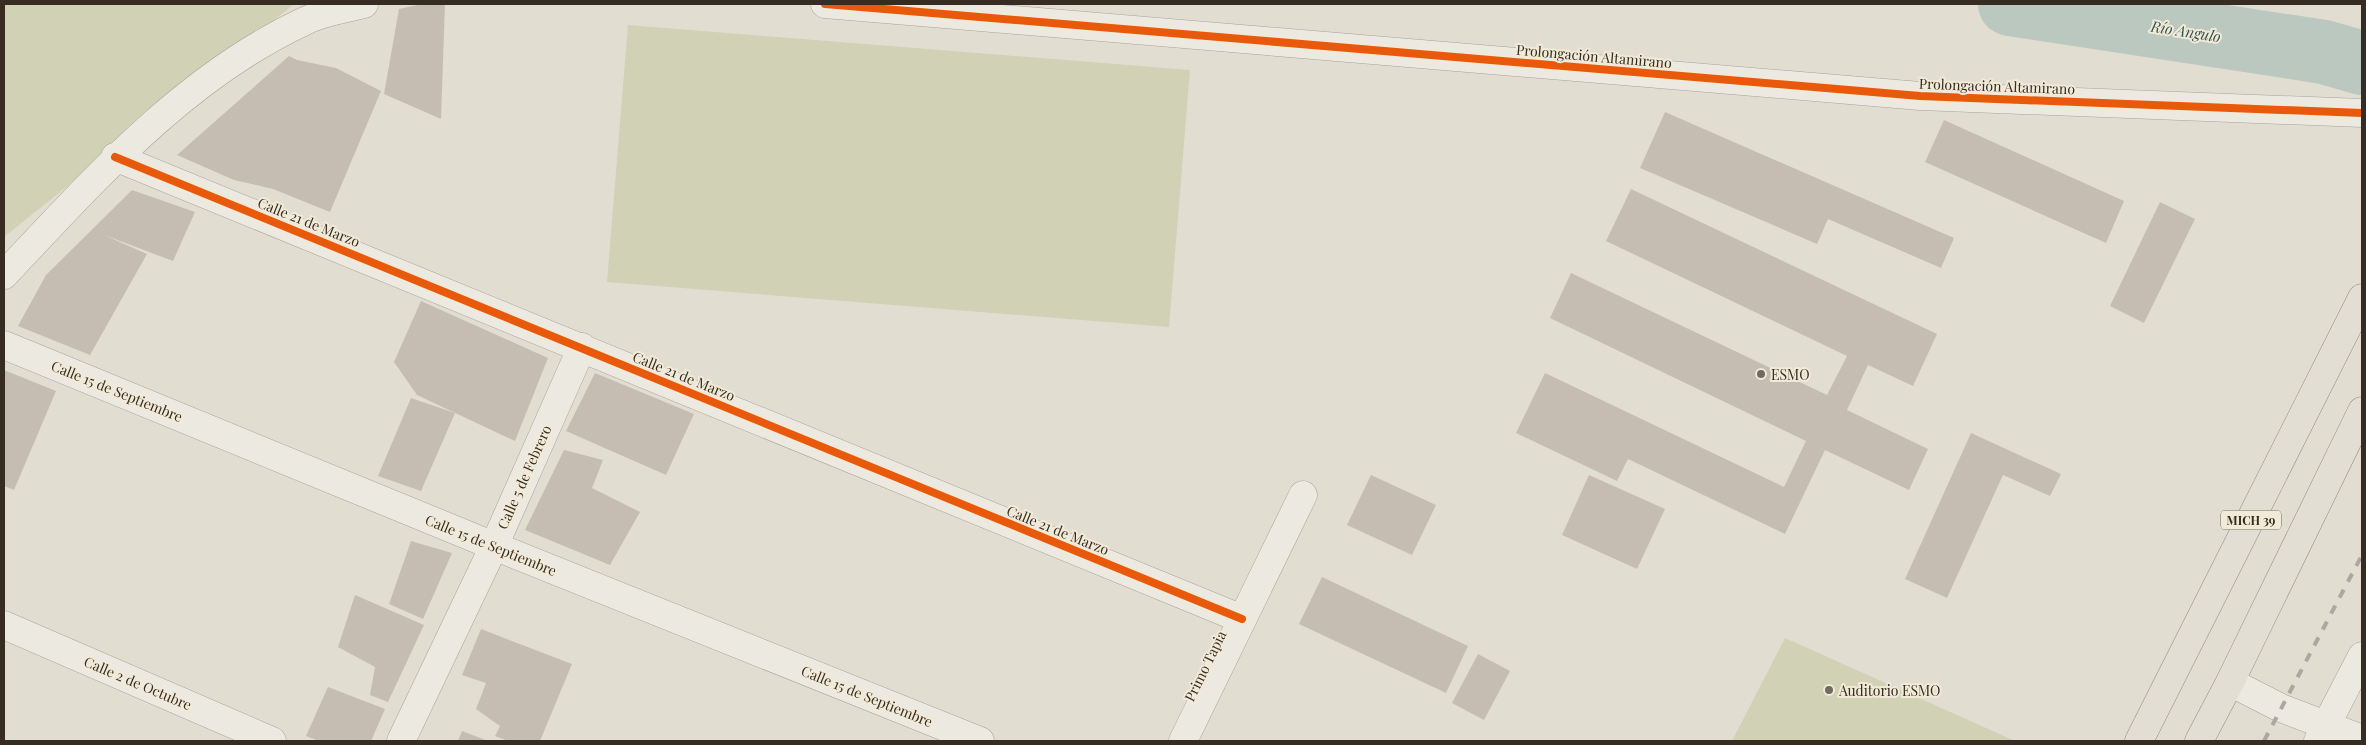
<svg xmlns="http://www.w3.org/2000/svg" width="2366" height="745" viewBox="0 0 2366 745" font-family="'Playfair Display',serif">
<rect width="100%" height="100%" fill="#e2ddd1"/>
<g fill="#d1d1b5">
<path d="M 4,4 L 294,4 L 4,237 Z"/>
<path d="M 628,25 L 1190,70 L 1169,327 L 607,282 Z"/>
<path d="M 1785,638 L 2015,741 L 1732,741 Z"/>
</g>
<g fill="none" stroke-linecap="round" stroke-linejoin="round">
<path stroke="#bac8c0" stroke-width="64" d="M 2010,4 L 2324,52 L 2362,63"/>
</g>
<g fill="#c6bdb2">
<path d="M 422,4 L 445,4 L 441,119 L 384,94 L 399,9 Z"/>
<path d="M 289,56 L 297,60 L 336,68 L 381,91 L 330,212 L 273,189 L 234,180 L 177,155 Z"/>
<path d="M 1665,112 L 1954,238 L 1941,268 L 1828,219 L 1817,244 L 1640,168 Z"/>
<path d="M 1944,120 L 2124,201 L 2106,243 L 1925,162 Z"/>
<path d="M 1631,189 L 1937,334 L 1913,386 L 1868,365 L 1847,410 L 1928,449 L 1909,490 L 1825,450 L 1785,534 L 1628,459 L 1617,481 L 1516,433 L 1545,373 L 1784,487 L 1806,441 L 1550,318 L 1571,273 L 1827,395 L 1847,356 L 1606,241 Z"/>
<path d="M 132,190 L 195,212 L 173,261 L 104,235 L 147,254 L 90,355 L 18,326 L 46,275 Z"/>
<path d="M 2160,202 L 2195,219 L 2144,323 L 2110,306 Z"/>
<path d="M 421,301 L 548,358 L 515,441 L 417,395 L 394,362 Z"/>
<path d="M 4,370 L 56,391 L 14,490 L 4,486 Z"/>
<path d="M 595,373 L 694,414 L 666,475 L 566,431 Z"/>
<path d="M 411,398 L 455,413 L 421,491 L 378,476 Z"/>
<path d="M 1971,433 L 2061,474 L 2050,496 L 2003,475 L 1947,598 L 1905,579 Z"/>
<path d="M 564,450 L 603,460 L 592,488 L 640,512 L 610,565 L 525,530 Z"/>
<path d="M 1371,475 L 1436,505 L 1412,555 L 1347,525 Z"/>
<path d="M 1589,475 L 1665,509 L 1637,569 L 1562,535 Z"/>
<path d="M 411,541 L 452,553 L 423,619 L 389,604 Z"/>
<path d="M 1322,577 L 1468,646 L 1446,693 L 1299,624 Z"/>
<path d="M 355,595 L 424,625 L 388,702 L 370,695 L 375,667 L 338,647 Z"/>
<path d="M 481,629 L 572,664 L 540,741 L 508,741 L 495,736 L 500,726 L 476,709 L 486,683 L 462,675 Z"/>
<path d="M 1478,654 L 1510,671 L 1484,720 L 1452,703 Z"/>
<path d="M 328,687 L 385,709 L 371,741 L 319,741 L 306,736 Z"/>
<path d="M 462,731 L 488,741 L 458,741 Z"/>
</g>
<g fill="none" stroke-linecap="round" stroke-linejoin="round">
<g stroke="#a8a399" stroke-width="29">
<g id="street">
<path d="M 825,4 L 1920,96 L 2362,113"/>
<path d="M 115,157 L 1242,619"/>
<path d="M 4,275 C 94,180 184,77 305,21 C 323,12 345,9 364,4"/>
<path d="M 4,345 L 494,546 L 980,741"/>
<path d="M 4,625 L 272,741"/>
<path d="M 2230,682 L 2281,708 L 2362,739"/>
<path d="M 401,741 L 494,546 L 582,347"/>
<path d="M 1183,741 L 1303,495"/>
<path d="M 2318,741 L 2362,656"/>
</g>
</g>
<g stroke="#8e8880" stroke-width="29">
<g id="primary">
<path d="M 2139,741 L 2362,298"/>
<path d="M 2199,741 L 2230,682 L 2362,411"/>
</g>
</g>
<use href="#street" stroke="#ece9e1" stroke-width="28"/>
<use href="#primary" stroke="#e3ded4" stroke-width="28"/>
<path stroke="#aca7a1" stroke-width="4" stroke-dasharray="9 9" stroke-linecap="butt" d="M 2264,741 L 2362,555"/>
<g stroke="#f2ead8" stroke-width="11">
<g id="cycleway">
<path d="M 825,4 L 1920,96 L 2362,113"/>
<path d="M 115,157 L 1242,619"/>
</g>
</g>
<use href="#cycleway" stroke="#e8590c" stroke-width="8"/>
</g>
<g fill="#736a5f" stroke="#f2ead8" stroke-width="2">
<circle cx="1761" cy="374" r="5"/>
<circle cx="1829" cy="690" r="5"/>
</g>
<g text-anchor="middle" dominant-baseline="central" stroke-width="4" stroke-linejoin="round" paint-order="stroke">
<rect fill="#f2ead8" stroke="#6f6558" stroke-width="1" x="2221" y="510.5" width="60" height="19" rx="4"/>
<g font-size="12" font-weight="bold" fill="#372c21">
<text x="2251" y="520">MICH 39</text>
</g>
<g font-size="14" fill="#372c21" stroke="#f2ead8">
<text transform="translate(1594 56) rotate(5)">Prolongación Altamirano</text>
<text transform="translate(1997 86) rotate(2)">Prolongación Altamirano</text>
<text transform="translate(309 222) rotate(22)">Calle 21 de Marzo</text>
<text transform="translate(684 376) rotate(22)">Calle 21 de Marzo</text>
<text transform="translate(117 391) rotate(22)">Calle 15 de Septiembre</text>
<text transform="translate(524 477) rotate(-66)">Calle 5 de Febrero</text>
<text transform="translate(1058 530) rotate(22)">Calle 21 de Marzo</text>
<text transform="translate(491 545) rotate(22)">Calle 15 de Septiembre</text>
<text transform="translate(1205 666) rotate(-64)">Primo Tapia</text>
<text transform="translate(138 683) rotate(23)">Calle 2 de Octubre</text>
<text transform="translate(867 696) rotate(22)">Calle 15 de Septiembre</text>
</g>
<g font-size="14" fill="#372c21" stroke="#f2ead8" text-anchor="start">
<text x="1771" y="374">ESMO</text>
<text x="1839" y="690">Auditorio ESMO</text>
</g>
<g font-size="15" font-style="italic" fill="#325552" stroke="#f2ead8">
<text transform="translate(2186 31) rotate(9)">Río Angulo</text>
</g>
</g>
<rect width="2366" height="745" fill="none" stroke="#372c21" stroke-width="10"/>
</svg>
